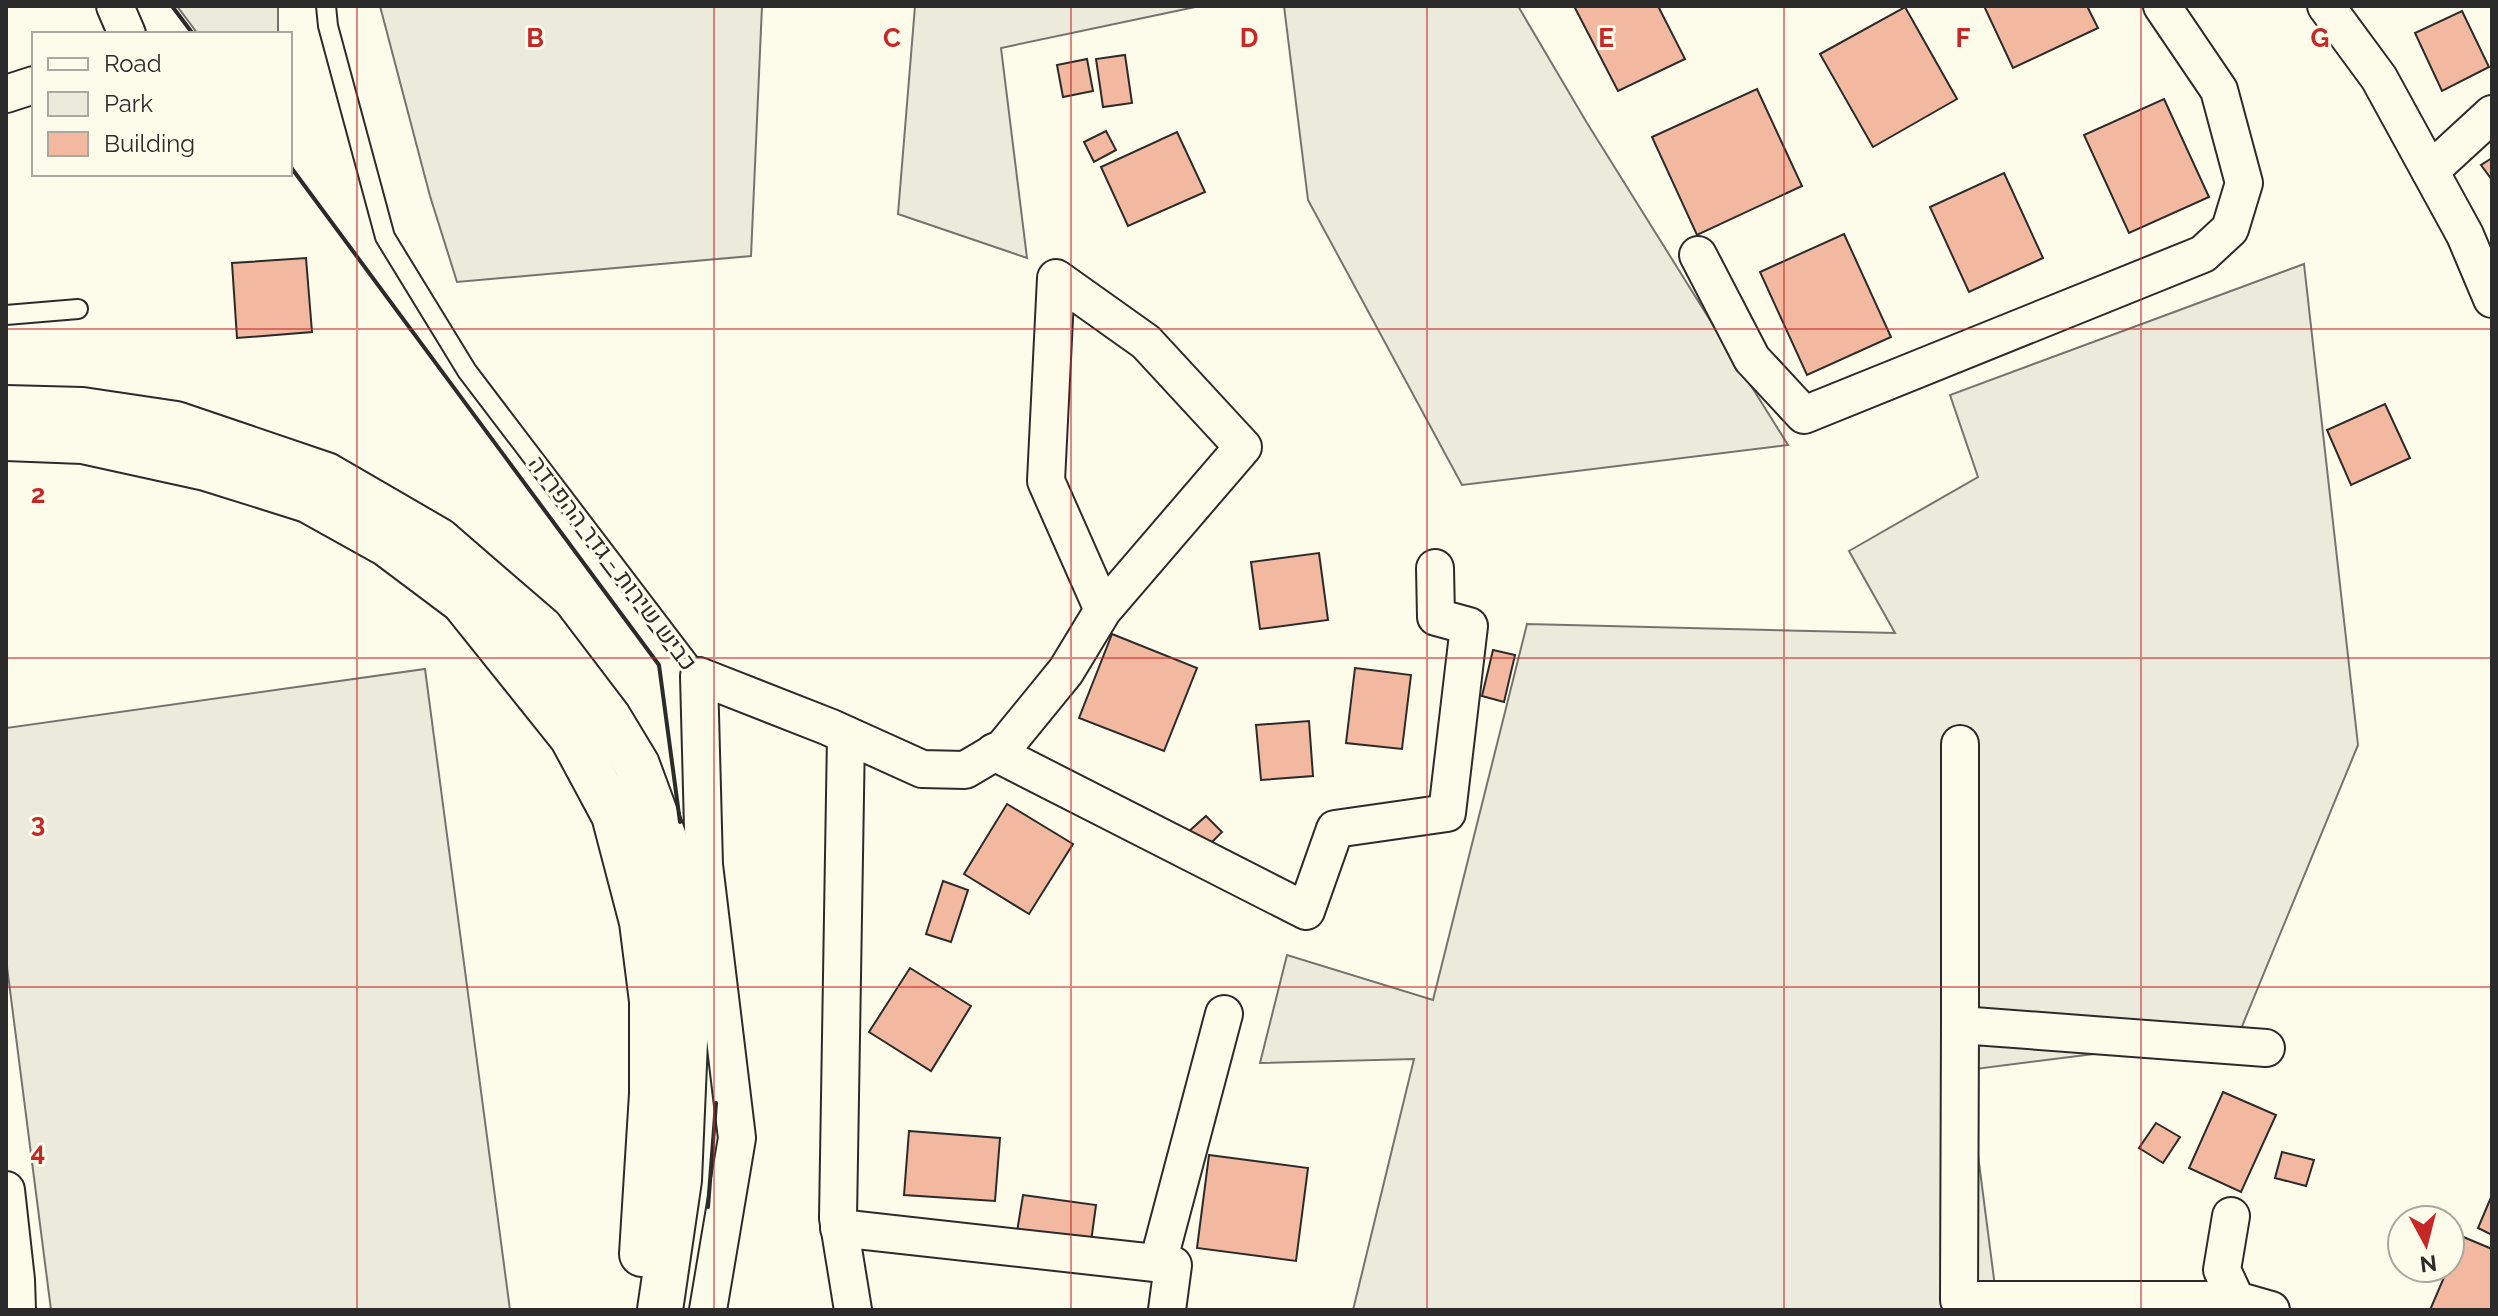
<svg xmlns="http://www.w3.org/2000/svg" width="2498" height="1316" viewBox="0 0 2498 1316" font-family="Raleway,Heebo,sans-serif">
<rect width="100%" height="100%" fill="#fdfbea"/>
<g fill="#ecebdb" stroke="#74746e" stroke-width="2">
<path d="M 177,6 L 278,6 L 278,33 L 198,34 Z"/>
<path d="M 380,6 L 762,6 L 751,256 L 457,282 L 430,196 Z"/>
<path d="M 915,6 L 1200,6 L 1001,48 L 1027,258 L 898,214 Z"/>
<path d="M 1284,6 L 1518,6 L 1587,123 L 1788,445 L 1462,485 L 1308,200 Z"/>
<path d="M 2304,264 L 2358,745 L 2238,1036 L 1967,1070 L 1998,1310 L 1353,1310 L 1414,1059 L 1260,1063 L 1287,955 L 1433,1000 L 1527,624 L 1895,633 L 1849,551 L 1978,477 L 1950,395 Z"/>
<path d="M 425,669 L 510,1310 L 51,1310 L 6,959 L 6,728 Z"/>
</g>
<g fill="#f2b8a0" stroke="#2b2b2b" stroke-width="2">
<path d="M 1574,6 L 1658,6 L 1685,59 L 1618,91 Z"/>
<path d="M 1984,6 L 2087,6 L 2098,28 L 2013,68 Z"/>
<path d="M 1905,7 L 1957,99 L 1873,147 L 1820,54 Z"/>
<path d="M 2462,11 L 2489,67 L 2442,91 L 2415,33 Z"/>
<path d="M 1125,55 L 1132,103 L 1103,107 L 1096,59 Z"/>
<path d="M 1087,59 L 1093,91 L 1063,97 L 1057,65 Z"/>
<path d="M 1757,89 L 1802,186 L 1697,235 L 1652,137 Z"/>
<path d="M 2164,99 L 2209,197 L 2129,233 L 2084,135 Z"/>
<path d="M 1106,131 L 1116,150 L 1094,162 L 1084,142 Z"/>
<path d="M 1177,132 L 1205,192 L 1128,226 L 1101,167 Z"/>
<path d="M 2492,158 L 2492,180 L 2481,165 Z"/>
<path d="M 2004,173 L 2043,258 L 1969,292 L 1930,207 Z"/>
<path d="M 1844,234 L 1891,337 L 1807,375 L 1760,272 Z"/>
<path d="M 306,258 L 312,332 L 237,338 L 232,263 Z"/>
<path d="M 2385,404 L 2410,458 L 2351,485 L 2327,430 Z"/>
<path d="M 1319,553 L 1328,620 L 1260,629 L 1251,562 Z"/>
<path d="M 1112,634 L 1197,668 L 1164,751 L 1079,718 Z"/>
<path d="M 1493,650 L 1515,655 L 1504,702 L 1482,696 Z"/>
<path d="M 1355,668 L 1411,675 L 1402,749 L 1346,743 Z"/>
<path d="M 1309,721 L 1313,776 L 1261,780 L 1256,725 Z"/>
<path d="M 1007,804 L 1073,844 L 1029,914 L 964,874 Z"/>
<path d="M 1206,816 L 1222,832 L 1204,850 L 1187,833 Z"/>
<path d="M 943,881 L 968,890 L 951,942 L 926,934 Z"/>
<path d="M 910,968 L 971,1006 L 931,1071 L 869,1032 Z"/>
<path d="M 2223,1092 L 2276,1115 L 2241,1192 L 2189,1168 Z"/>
<path d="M 2156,1123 L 2180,1137 L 2163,1163 L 2139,1148 Z"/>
<path d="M 909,1131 L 1000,1138 L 995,1201 L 904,1195 Z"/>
<path d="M 2282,1152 L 2314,1160 L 2306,1186 L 2275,1178 Z"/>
<path d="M 1209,1155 L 1308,1168 L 1296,1261 L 1197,1248 Z"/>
<path d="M 1023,1195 L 1096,1205 L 1090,1249 L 1016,1238 Z"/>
<path d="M 2492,1195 L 2492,1235 L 2478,1228 Z"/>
<path d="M 2461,1236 L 2492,1249 L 2492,1310 L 2430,1310 L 2448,1268 L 2450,1268 Z"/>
</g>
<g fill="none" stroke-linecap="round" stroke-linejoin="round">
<g stroke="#2b2b2b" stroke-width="22">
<g id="lane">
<path d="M 326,6 L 328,26 L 385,237 L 467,371 L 699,676"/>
<path d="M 6,315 L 78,309"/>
</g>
</g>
<g stroke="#2b2b2b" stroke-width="40">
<g id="street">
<path d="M 115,6 L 127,34"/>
<path d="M 2326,6 L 2379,78 L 2465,235 L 2492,299"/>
<path d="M 6,94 L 34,85"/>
<path d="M 2430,171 L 2492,114"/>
<path d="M 1698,255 L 1752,359 L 1804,415 L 2203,254 L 2230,229 L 2244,183 L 2219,90 L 2162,6"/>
<path d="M 846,735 L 838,1218 L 853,1310"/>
<path d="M 994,752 L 1306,911 L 1335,829 L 1447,813 L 1469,626 L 1436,617 L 1435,568"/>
<path d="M 1960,1025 L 1960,744"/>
<path d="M 6,1190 L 16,1280 L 17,1310"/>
<path d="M 2231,1216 L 2222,1270 L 2236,1300 L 2271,1310"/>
<path d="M 839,1228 L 1173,1265 L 1167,1310"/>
<path d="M 1158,1263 L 1224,1014"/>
<path d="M 2236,1300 L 1959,1300 L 1960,1025 L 2266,1048"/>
<path d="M 708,1310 L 737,1138 L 704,865 L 699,676 L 829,727 L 922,769 L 965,770 L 1004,747 L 1066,671 L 1103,610 L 1046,481 L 1056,278 L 1146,342 L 1243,447 L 1103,610"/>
</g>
</g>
<g stroke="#2b2b2b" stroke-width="48">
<g id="secondary">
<path d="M 6,408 L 82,410 L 176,424 L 326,475 L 438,540 L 541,629 L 608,717 L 637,765 L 664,838 L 687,995 L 679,1180 L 660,1310"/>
<path d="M 6,438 L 83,441 L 206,468 L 308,500 L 387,544 L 463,601 L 572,737 L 614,815 L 642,922 L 652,1001 L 652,1094 L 642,1254"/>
</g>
</g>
<use href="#lane" stroke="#fdfbea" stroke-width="18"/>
<use href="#street" stroke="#fdfbea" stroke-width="36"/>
<use href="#secondary" stroke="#fdfbea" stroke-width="44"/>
<g stroke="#2b2b2b" stroke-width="4">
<path d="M 172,6 L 193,34"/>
<path d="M 290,166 L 659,665 L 680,822"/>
<path d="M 708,1207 L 716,1103"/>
</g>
</g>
<path fill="none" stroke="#c62828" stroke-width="2" stroke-opacity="0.55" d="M 357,6 L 357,1310M 714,6 L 714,1310M 1071,6 L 1071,1310M 1427,6 L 1427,1310M 1784,6 L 1784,1310M 2141,6 L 2141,1310M 6,329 L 2492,329M 6,658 L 2492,658M 6,987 L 2492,987"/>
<g text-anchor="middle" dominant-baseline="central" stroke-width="6" stroke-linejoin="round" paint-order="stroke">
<g font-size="24" fill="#2b2b2b" stroke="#fdfbea">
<text transform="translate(613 563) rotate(53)">כביש שירות - גדר ההפרדה</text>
</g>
</g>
<g font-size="26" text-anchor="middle" font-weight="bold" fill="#c62828" stroke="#fdfbea" stroke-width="6" stroke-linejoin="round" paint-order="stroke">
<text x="535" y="47">B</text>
<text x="892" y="47">C</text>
<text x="1249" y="47">D</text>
<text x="1606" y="47">E</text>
<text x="1963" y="47">F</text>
<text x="2320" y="47">G</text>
<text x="38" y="503">2</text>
<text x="38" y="832">3</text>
<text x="38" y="1161">4</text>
</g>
<rect width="2498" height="1316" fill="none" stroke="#2b2b2b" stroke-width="16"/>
<rect x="32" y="32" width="260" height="144" fill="#fdfbea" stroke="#a9a89e" stroke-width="2"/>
<rect x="48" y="58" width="40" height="12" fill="#fdfbea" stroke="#a9a89e" stroke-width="2"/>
<text x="104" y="72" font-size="24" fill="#2b2b2b">Road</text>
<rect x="48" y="92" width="40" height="24" fill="#ecebdb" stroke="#a9a89e" stroke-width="2"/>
<text x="104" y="112" font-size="24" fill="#2b2b2b">Park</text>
<rect x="48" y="132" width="40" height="24" fill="#f2b8a0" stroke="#a9a89e" stroke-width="2"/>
<text x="104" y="152" font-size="24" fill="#2b2b2b">Building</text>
<g transform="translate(2426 1244) rotate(173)"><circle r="38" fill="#fdfbea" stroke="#a9a89e" stroke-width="2"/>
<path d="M0-6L14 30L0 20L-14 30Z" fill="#c62828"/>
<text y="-12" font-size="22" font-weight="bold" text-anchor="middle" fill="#2b2b2b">N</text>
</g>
</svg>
